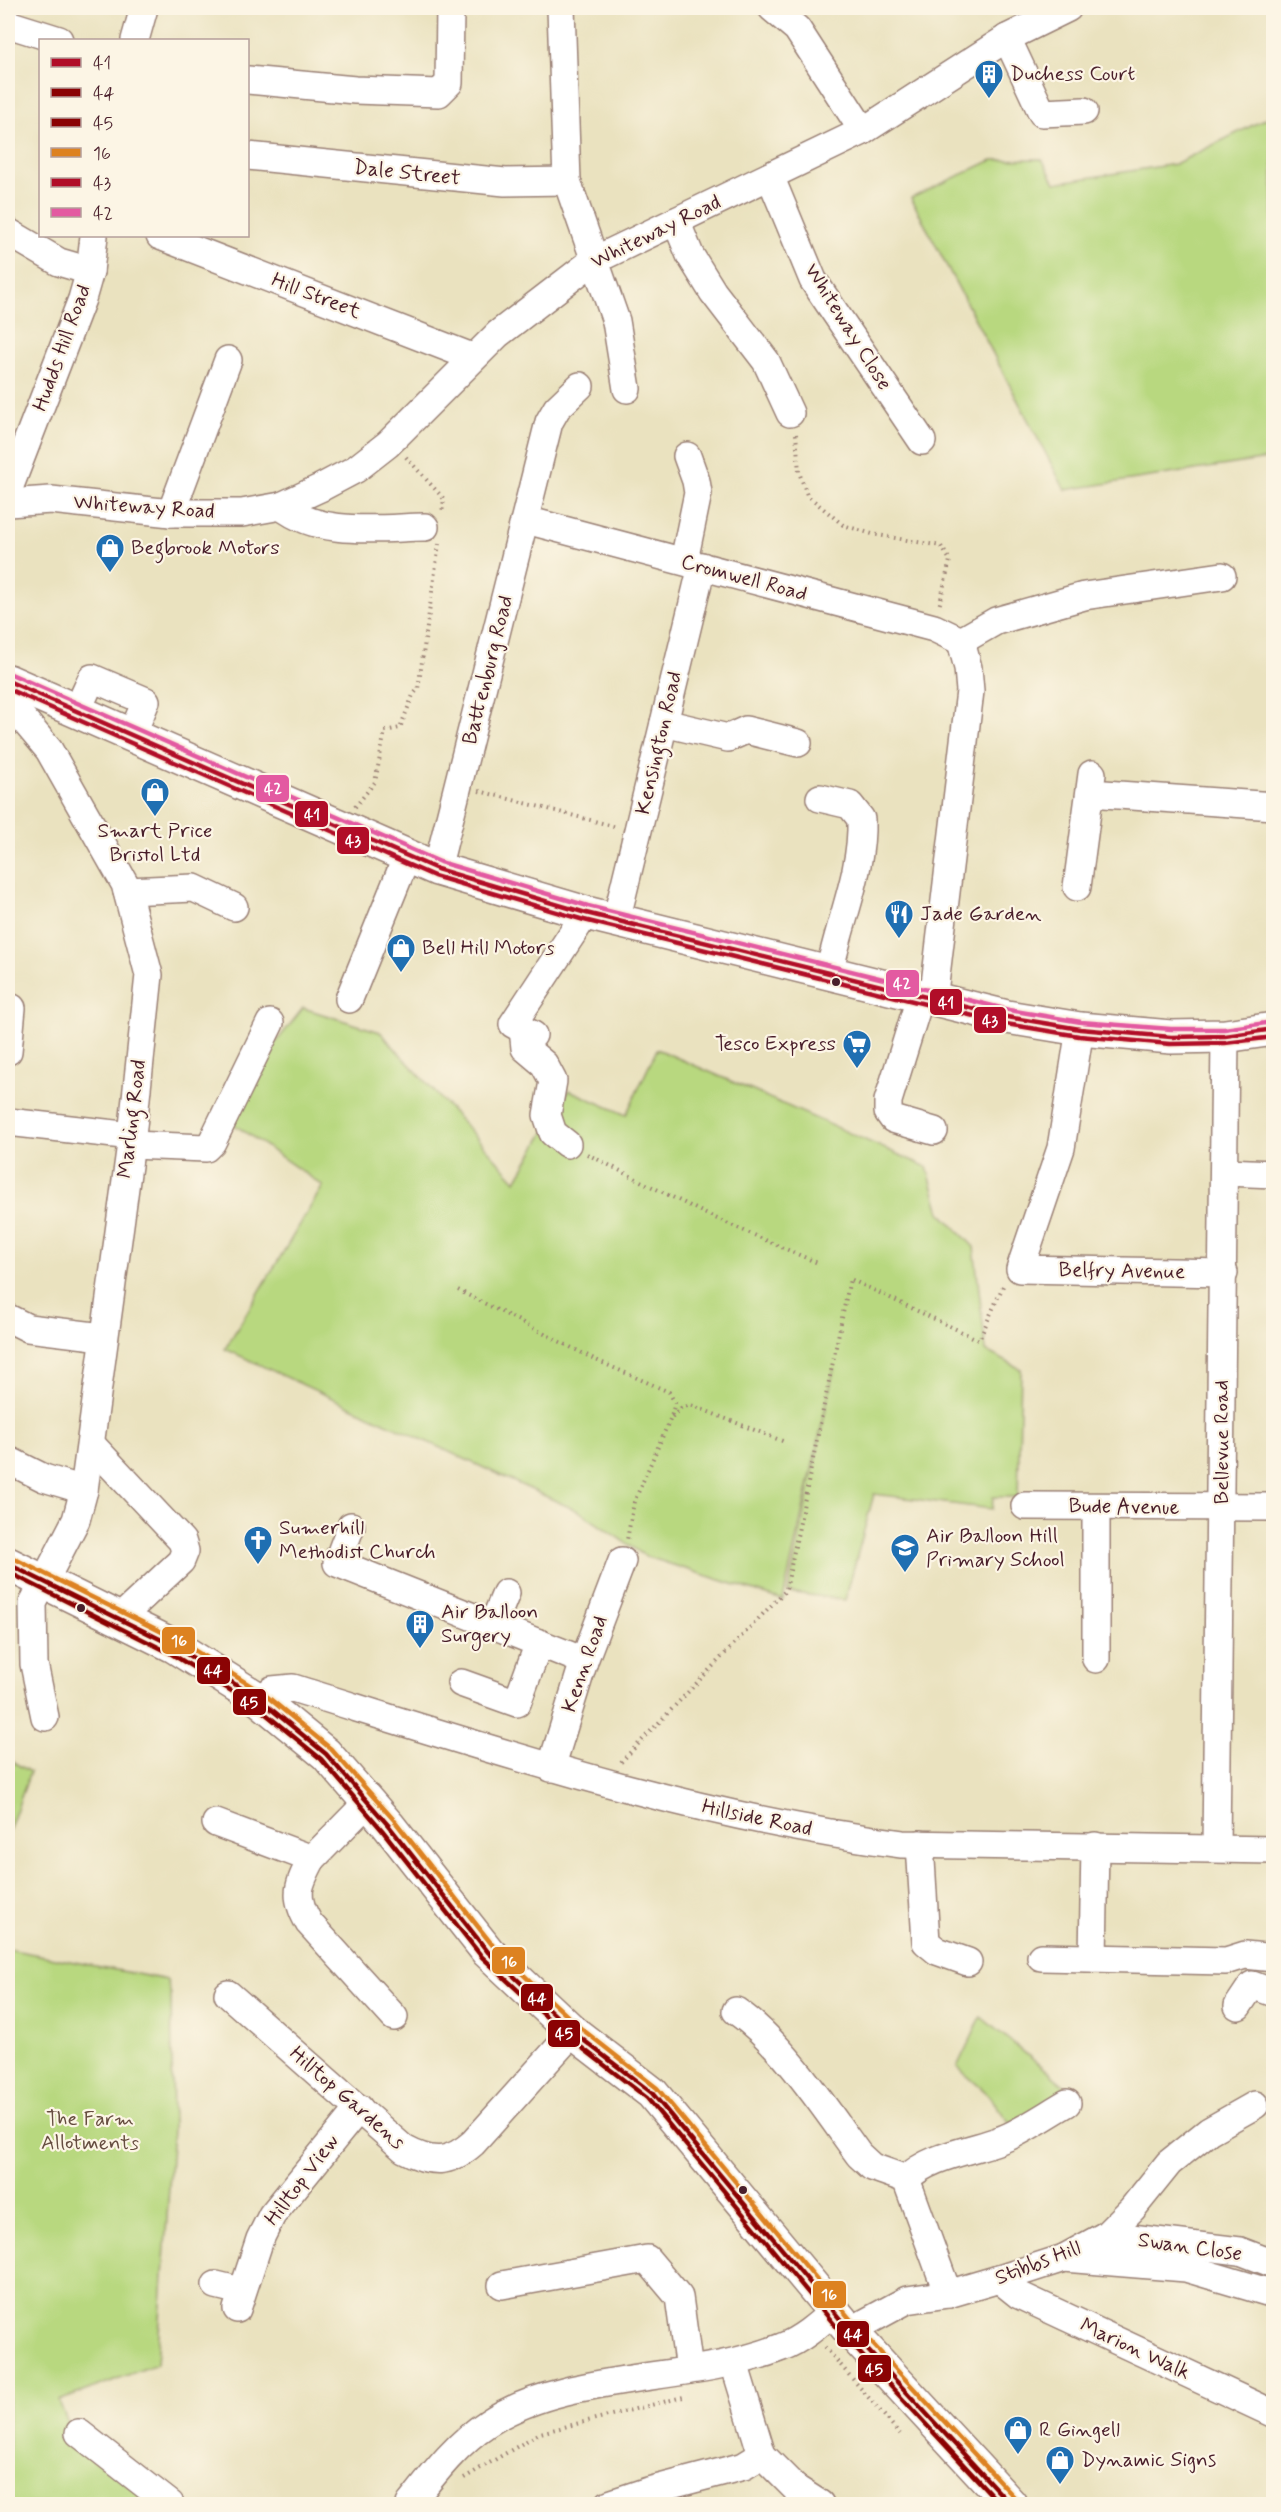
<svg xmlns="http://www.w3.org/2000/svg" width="1281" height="2512" viewBox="0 0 1281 2512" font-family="Mynerve,sans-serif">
<rect width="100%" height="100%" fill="#fcf5e5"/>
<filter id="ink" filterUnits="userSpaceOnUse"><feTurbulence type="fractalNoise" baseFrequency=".0167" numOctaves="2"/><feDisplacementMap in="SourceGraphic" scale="12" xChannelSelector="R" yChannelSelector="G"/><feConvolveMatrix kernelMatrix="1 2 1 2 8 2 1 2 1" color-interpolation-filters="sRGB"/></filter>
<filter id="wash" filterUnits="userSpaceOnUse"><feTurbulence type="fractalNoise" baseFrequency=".008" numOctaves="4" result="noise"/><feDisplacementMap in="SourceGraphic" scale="24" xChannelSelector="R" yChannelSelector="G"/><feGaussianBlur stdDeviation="1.35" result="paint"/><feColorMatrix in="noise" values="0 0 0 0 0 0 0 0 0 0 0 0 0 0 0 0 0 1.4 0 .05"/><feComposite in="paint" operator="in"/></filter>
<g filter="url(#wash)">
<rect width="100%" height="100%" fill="#eae2bf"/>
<g fill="#b8d87f" stroke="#817c55" stroke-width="1.5">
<path d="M 1273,115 L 1273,458 L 1065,490 L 911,198 L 992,160 L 1042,159 L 1055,183 L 1175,164 Z"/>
<path d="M 303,1008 L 380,1032 L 516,1181 L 569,1090 L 626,1115 L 657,1049 L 927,1167 L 940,1212 L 974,1247 L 986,1351 L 1021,1369 L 1018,1497 L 993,1497 L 992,1509 L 874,1494 L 845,1600 L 788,1592 L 834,1369 L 783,1600 L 645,1556 L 580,1512 L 225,1349 L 323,1186 L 219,1114 Z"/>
<path d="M 8,1759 L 30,1772 L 8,1834 Z"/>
<path d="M 8,1949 L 167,1980 L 171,1995 L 173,2129 L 157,2364 L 59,2401 L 72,2434 L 151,2504 L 8,2504 Z"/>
<path d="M 981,2017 L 1071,2091 L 1011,2125 L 988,2094 L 957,2067 Z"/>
</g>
</g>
<g filter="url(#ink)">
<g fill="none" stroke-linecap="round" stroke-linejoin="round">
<g stroke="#9a8075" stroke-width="30">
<g id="minor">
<path d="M 561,8 L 567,181 L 616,321 L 627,389"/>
<path d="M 772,8 L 797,29 L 863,131"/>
<path d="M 8,24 L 59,40"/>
<path d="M 1007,38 L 1042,113 L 1084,111"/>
<path d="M 135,40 L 144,8"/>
<path d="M 248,80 L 355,90 L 439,93 L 449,83 L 450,8"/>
<path d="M 248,156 L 505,182 L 567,181"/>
<path d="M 770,176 L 813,280 L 922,441"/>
<path d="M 676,221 L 690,255 L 713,292 L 766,361 L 790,413"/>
<path d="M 8,232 L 59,262 L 90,271"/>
<path d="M 160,236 L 472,357"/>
<path d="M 8,491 L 82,299 L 90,271 L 94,236"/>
<path d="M 8,503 L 51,500 L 171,513 L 242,513 L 281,506 L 320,488 L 356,469 L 388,444 L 498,334 L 593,261 L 863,131 L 1007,38 L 1068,8"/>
<path d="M 281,506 C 321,537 377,528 425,527"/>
<path d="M 171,513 L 228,360"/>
<path d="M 526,520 L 934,628 L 961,641"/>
<path d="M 684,561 L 698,493 L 696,481 L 687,456"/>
<path d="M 961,641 L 996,621 L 1084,596 L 1222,576"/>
<path d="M 8,701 L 49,750 L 125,884 L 149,975 L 132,1136 L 84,1490 L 76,1520 L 33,1603 L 34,1664 L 45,1717"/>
<path d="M 77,711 L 92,678 L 146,701 L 132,735"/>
<path d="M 664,723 L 728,738 L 746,730 L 798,743"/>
<path d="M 1090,793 L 1274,806"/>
<path d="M 820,798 L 850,805 L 861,819 C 863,872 839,922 829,974"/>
<path d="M 437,869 L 549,422 L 557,408 L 580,386"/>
<path d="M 1077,887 L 1092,774"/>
<path d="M 127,891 L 194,888 L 234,907"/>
<path d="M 616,921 L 702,566"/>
<path d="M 920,998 L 888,1101 L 888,1112 L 893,1119 L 934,1131"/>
<path d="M 349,999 L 407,856"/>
<path d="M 933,1001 L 970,691 L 968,668 L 961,641"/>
<path d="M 523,1029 L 525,1048 L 544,1064 L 553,1081 L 547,1115 L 553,1133 L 567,1144"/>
<path d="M 1080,1029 L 1061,1148 L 1020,1269 L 1224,1273"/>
<path d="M 533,1035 L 513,1024 L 586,913"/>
<path d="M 8,1051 L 12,1008"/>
<path d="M 8,1122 L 132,1136"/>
<path d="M 131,1145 L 206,1148 L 212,1142 L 270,1023"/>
<path d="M 1225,1172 L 1274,1174"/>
<path d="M 8,1318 L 28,1328 L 103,1337"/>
<path d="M 91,1444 L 182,1541 L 185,1551 L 181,1561 L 120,1618"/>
<path d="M 8,1460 L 44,1478 L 84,1490"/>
<path d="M 1025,1506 L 1274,1507"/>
<path d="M 351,1526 L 337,1563 L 584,1661"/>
<path d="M 493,1625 L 506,1593"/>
<path d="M 1096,1659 L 1096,1507"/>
<path d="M 461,1683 L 517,1703 L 539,1643"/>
<path d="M 260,1700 L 272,1690 L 293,1688 C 493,1750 693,1817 902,1844 L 1274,1850"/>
<path d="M 551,1768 L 584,1661 L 622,1561"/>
<path d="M 216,1823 L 312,1859 L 368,1802"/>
<path d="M 920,1844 L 926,1942 L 937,1951 L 968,1962"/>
<path d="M 1216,1848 L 1225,1036"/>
<path d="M 312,1859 C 298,1885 293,1896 309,1923 L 394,2017"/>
<path d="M 1041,1957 L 1226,1961 L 1245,1955 L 1274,1958"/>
<path d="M 1093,1958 L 1095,1846"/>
<path d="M 228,1994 L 404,2149 C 432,2164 449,2164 473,2143 L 573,2032"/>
<path d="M 1238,2006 L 1252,1985 L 1274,1993"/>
<path d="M 736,2011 C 782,2042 826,2110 859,2155 L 872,2167 L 906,2179 L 948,2294"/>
<path d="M 906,2179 C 932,2153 978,2151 1010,2136 C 1029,2127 1048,2114 1067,2103"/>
<path d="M 1106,2235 L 1240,2251 L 1274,2264"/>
<path d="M 1064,2258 L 1186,2268 L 1274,2294"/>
<path d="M 999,2279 L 1019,2295 L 1274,2414"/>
<path d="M 216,2285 L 241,2291"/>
<path d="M 502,2285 L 647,2259 L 679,2297 L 689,2370"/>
<path d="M 237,2309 L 260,2239 L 272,2215 L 359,2108"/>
<path d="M 850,2331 L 907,2300 L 948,2294 L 999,2279 L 1064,2258 L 1106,2235 L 1132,2209 L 1169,2163 L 1209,2131 L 1255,2105"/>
<path d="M 79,2433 L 170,2504"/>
<path d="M 762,2455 L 795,2488 L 820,2504"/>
<path d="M 410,2504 C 433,2475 456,2444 488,2423 C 566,2371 693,2383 782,2347 C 801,2340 818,2325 834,2311"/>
<path d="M 609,2504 L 648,2491 L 744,2466 L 762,2455 L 734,2363"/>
</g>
</g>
<g stroke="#9a8075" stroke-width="36">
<g id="major">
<path d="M 8,681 L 437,869 L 586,913 L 1007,1017 L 1080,1029 L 1171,1037 L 1225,1036 L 1274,1029"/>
<path d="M 8,1564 L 174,1646 L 260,1700 L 326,1754 L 388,1825 L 488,1952 L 573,2032 L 652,2093 L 850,2331 L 1010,2504"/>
</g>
</g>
<g stroke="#9a8075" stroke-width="4" stroke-dasharray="1.5 4.5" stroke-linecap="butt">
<path d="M 796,434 L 799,472 L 807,495 L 843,525 L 872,534 L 941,546 L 950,560 L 939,607"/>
<path d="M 406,457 L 444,499 L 442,513"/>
<path d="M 479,791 L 617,827"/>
<path d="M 355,807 L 375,782 L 385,731 L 400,728 L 413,695 L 418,689 L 439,544"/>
<path d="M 587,1154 L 706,1214 L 820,1264"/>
<path d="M 458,1290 L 596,1360 L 669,1392 L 675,1403 L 671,1417 L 634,1502 L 627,1540"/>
<path d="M 672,1417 L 681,1408 L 691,1405 L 785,1442"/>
<path d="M 621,1762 L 786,1590 L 850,1279 L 979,1340 L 1004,1284"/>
<path d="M 825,2347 L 900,2434"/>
<path d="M 464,2478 L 540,2433 L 683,2397"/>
<path d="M 8,2495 L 19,2504"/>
</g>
<use href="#minor" stroke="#fff" stroke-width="27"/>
<use href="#major" stroke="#fff" stroke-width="33"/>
<g stroke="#fcf5e5" stroke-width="9">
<path id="bus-1" d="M 8,681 L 437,869 L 586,913 L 1007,1017 L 1080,1029 L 1171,1037 L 1225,1036 L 1274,1029"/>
</g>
<g stroke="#fcf5e5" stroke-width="9">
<path id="bus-2" d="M 8,1564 L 174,1646 L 260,1700 L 326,1754 L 388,1825 L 488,1952 L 573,2032 L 652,2093 L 850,2331 L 1010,2504"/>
</g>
<g stroke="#fcf5e5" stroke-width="9">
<path id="bus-3" d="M 8,1572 L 170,1653 L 256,1706 L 321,1759 L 382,1830 L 482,1957 L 568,2037 L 647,2098 L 844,2336 L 1000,2504"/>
</g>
<g stroke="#fcf5e5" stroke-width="9">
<path id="bus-4" d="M 11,1557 L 178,1640 L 264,1694 L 331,1749 L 394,1820 L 494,1947 L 578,2026 L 657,2088 L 856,2326 L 1016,2499"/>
</g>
<g stroke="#fcf5e5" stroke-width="9">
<path id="bus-5" d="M 8,689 L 434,876 L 584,920 L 1006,1024 L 1079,1036 L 1170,1044 L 1225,1043 L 1274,1037"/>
</g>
<g stroke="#fcf5e5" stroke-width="9">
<path id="bus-6" d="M 11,674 L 440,862 L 588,906 L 1009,1010 L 1081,1022 L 1171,1029 L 1224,1029 L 1273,1022"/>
</g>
<use href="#bus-1" stroke="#b10d28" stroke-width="4.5"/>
<use href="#bus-2" stroke="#8b0304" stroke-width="4.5"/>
<use href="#bus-3" stroke="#8b0304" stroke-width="4.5"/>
<use href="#bus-4" stroke="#dd8220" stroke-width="4.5"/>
<use href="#bus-5" stroke="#b10d28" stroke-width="4.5"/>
<use href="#bus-6" stroke="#e35aa1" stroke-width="4.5"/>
</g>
</g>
<defs>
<g id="building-pin" transform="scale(1.5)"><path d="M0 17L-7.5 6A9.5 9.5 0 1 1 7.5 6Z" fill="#1f6fb2" stroke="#fcf5e5"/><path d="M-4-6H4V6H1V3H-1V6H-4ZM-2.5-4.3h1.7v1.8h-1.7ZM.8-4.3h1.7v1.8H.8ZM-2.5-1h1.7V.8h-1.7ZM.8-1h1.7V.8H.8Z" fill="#fff"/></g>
<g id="shop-pin" transform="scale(1.5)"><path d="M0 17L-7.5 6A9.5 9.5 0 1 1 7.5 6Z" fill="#1f6fb2" stroke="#fcf5e5"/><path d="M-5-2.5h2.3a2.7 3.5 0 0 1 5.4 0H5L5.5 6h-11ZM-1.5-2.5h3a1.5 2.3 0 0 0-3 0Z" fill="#fff"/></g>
<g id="restaurant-pin" transform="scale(1.5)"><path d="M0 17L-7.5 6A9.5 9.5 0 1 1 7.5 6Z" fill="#1f6fb2" stroke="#fcf5e5"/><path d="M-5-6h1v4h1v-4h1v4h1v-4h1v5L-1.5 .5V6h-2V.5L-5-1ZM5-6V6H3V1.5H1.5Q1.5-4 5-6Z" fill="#fff"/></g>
<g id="supermarket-pin" transform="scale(1.5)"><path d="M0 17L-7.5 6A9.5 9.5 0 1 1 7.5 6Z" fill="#1f6fb2" stroke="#fcf5e5"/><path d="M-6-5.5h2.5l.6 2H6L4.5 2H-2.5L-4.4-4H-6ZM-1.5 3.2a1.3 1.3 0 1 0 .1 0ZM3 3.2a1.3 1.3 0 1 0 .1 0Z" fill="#fff"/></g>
<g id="church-pin" transform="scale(1.5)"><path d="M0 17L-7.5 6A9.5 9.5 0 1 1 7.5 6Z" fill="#1f6fb2" stroke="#fcf5e5"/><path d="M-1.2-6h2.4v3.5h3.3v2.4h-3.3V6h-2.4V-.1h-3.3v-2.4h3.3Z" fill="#fff"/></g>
<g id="school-pin" transform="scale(1.5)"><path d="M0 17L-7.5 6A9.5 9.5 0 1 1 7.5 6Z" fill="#1f6fb2" stroke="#fcf5e5"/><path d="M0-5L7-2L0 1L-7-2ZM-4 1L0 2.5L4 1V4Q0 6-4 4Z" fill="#fff"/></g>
</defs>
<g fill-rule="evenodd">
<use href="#building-pin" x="989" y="74"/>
<use href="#shop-pin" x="110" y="548"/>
<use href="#shop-pin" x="155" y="792"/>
<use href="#restaurant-pin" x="899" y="914"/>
<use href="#shop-pin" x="401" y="948"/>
<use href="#supermarket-pin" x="857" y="1044"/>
<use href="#church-pin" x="258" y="1540"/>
<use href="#school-pin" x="905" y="1548"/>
<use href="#building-pin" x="420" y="1624"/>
<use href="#shop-pin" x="1018" y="2430"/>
<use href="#shop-pin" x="1060" y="2460"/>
</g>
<g fill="#4a1f2b" stroke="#fcf5e5" stroke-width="2">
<circle cx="836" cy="982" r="5"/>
<circle cx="81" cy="1608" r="5"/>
<circle cx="743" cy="2190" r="5"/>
</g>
<g text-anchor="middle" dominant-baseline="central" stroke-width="4.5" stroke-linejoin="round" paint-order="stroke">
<g font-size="21" fill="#4a1f2b" stroke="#fcf5e5" text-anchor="start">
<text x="1010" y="74">Duchess Court</text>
<text x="131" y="548">Begbrook Motors</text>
<text x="155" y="831" text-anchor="middle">Smart Price<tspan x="155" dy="24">Bristol Ltd</tspan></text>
<text x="920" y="914">Jade Garden</text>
<text x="422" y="948">Bell Hill Motors</text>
<text x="836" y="1044" text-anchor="end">Tesco Express</text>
<text x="279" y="1528">Sumerhill<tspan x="279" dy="24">Methodist Church</tspan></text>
<text x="926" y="1536">Air Balloon Hill<tspan x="926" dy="24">Primary School</tspan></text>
<text x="441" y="1612">Air Balloon<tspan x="441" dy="24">Surgery</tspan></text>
<text x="1039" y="2430">R Gingell</text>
<text x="1081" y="2460">Dynamic Signs</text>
</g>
<g font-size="21" fill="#4a1f2b" stroke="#fcf5e5">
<text transform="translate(407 173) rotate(6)">Dale Street</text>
<text transform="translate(656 232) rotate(-26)">Whiteway Road</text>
<text transform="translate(316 296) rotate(21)">Hill Street</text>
<text transform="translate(848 327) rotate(58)">Whiteway Close</text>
<text transform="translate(62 348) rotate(-70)">Hudds Hill Road</text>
<text transform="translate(144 507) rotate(4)">Whiteway Road</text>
<text transform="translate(744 578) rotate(15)">Cromwell Road</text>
<text transform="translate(488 670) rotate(-76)">Battenburg Road</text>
<text transform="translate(659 743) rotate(-77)">Kensington Road</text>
<text transform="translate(132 1119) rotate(-83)">Marling Road</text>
<text transform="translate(1122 1271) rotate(1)">Belfry Avenue</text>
<text transform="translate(1222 1442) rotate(-90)">Bellevue Road</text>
<text transform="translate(1124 1507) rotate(1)">Bude Avenue</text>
<text transform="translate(585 1664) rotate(-71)">Kenn Road</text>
<text transform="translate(757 1818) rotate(12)">Hillside Road</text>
<text transform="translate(347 2098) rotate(41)">Hilltop Gardens</text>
<text transform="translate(302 2180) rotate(-53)">Hilltop View</text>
<text transform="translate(1190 2247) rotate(8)">Swan Close</text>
<text transform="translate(1038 2263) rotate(-21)">Stibbs Hill</text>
<text transform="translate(1135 2349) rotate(25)">Marion Walk</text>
</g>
<g font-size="21" fill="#664d40" stroke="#fcf5e5">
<text x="90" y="2119">The Farm<tspan x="90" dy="24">Allotments</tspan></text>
</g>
</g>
<g stroke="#fcf5e5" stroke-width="2">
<rect x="255" y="774" width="35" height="29" rx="6" fill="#e35aa1"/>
<rect x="294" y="800" width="35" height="28" rx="6" fill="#b10d28"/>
<rect x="336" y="826" width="34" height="29" rx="6" fill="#b10d28"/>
<rect x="885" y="969" width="35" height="29" rx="6" fill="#e35aa1"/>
<rect x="929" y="988" width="34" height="28" rx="6" fill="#b10d28"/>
<rect x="973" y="1006" width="34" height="28" rx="6" fill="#b10d28"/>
<rect x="161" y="1626" width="35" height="29" rx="6" fill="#dd8220"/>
<rect x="196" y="1656" width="35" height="29" rx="6" fill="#8b0304"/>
<rect x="232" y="1688" width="35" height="28" rx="6" fill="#8b0304"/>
<rect x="491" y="1946" width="35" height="29" rx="6" fill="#dd8220"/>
<rect x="520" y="1983" width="34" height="29" rx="6" fill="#8b0304"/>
<rect x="547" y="2019" width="34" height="29" rx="6" fill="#8b0304"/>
<rect x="812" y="2280" width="35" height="29" rx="6" fill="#dd8220"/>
<rect x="836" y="2320" width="34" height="28" rx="6" fill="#8b0304"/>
<rect x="857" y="2354" width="35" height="29" rx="6" fill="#8b0304"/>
</g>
<g font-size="16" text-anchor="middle" font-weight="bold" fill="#fff">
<text x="273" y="794">42</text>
<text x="312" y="820">41</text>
<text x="353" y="846">43</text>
<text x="902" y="989">42</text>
<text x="946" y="1008">41</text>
<text x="990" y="1026">43</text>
<text x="179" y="1646">16</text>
<text x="213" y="1676">44</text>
<text x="249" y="1708">45</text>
<text x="509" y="1967">16</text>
<text x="537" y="2004">44</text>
<text x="564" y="2039">45</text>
<text x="829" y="2300">16</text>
<text x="853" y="2340">44</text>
<text x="874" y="2375">45</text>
</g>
<rect width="1281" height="2512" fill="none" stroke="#fcf5e5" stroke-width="30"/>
<rect x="39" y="39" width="210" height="198" fill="#fcf5e5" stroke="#b59f9b" stroke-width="1.5"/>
<rect x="51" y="58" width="30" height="9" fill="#b10d28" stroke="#b59f9b" stroke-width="1.5"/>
<text x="93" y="69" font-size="18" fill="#4a1f2b">41</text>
<rect x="51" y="88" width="30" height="9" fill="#8b0304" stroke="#b59f9b" stroke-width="1.5"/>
<text x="93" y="99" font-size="18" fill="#4a1f2b">44</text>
<rect x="51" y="118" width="30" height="9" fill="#8b0304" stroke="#b59f9b" stroke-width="1.5"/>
<text x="93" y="129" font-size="18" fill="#4a1f2b">45</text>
<rect x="51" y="148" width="30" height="9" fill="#dd8220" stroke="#b59f9b" stroke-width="1.5"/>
<text x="93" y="159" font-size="18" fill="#4a1f2b">16</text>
<rect x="51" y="178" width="30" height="9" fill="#b10d28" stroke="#b59f9b" stroke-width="1.5"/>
<text x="93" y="189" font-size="18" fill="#4a1f2b">43</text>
<rect x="51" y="208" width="30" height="9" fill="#e35aa1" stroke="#b59f9b" stroke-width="1.5"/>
<text x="93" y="219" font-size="18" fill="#4a1f2b">42</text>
</svg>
